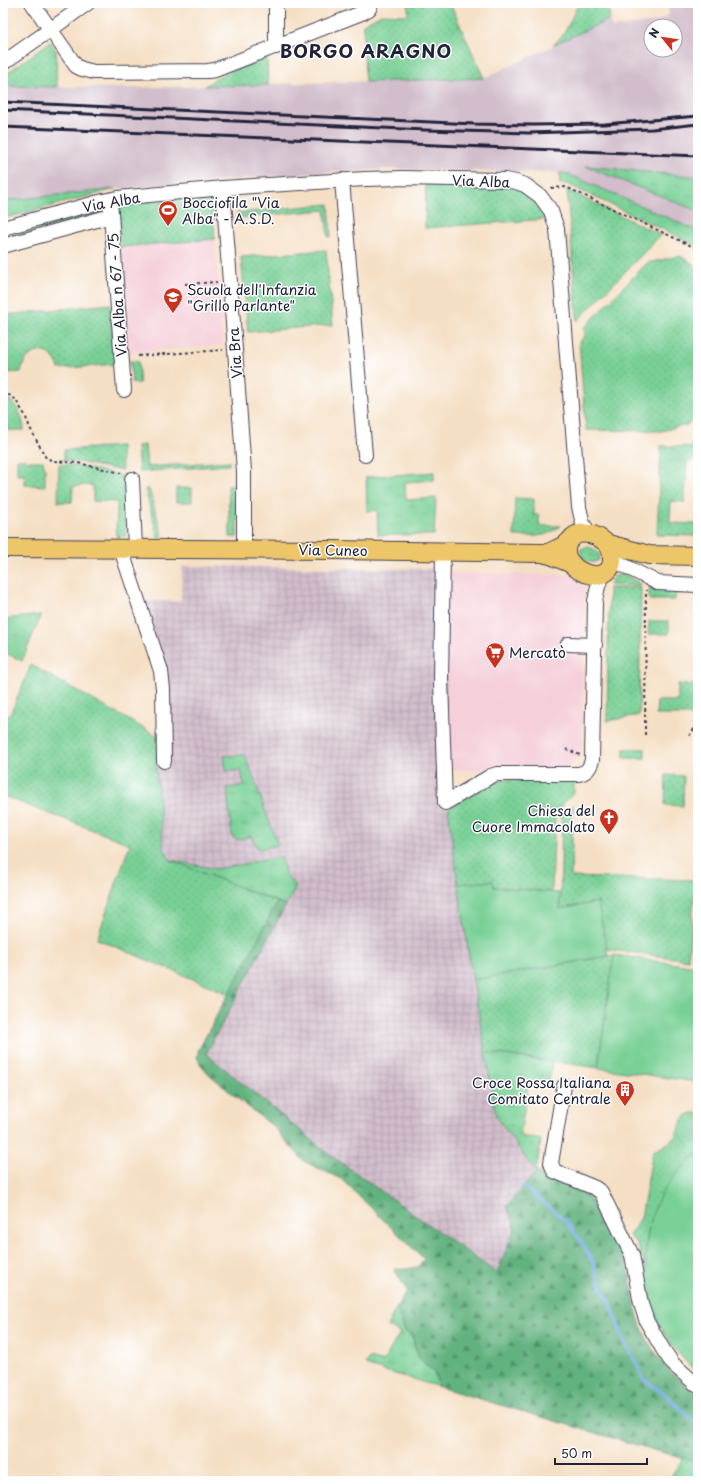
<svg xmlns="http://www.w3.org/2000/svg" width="701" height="1484" viewBox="0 0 701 1484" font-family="'Playpen Sans',sans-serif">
<defs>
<pattern id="industrial-grid" width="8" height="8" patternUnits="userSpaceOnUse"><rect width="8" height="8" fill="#d1bdcb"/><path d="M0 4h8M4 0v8" fill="none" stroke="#b3a2af"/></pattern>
<pattern id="grass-tufts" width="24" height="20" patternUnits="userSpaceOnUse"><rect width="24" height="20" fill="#79d096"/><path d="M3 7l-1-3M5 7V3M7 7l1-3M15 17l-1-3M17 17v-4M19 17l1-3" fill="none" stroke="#68b282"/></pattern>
<pattern id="forest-firs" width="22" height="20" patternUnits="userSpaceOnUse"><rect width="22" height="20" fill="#62b27f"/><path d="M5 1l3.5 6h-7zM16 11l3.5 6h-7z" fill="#509069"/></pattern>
<pattern id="park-dots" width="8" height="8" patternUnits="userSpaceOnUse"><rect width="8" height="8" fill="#79d096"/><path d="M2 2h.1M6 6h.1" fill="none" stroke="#68b282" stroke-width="1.8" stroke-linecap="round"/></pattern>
</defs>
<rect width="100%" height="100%" fill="#fff"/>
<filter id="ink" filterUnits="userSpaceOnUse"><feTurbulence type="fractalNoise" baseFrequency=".025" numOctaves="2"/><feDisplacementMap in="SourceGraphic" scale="8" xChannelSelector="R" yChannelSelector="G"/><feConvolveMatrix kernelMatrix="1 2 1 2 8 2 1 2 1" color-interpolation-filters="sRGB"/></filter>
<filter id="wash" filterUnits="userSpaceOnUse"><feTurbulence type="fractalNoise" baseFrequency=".012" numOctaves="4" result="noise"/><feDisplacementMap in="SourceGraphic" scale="16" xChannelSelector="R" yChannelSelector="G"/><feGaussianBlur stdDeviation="0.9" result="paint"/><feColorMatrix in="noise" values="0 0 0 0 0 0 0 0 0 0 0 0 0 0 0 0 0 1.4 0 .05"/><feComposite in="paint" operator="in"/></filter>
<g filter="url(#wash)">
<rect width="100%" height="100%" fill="#f5dfc4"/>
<g fill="#f5cfd9">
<path d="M 215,239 L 223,345 L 128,353 L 120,247 Z"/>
<path d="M 446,573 L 573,575 L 584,582 L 585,584 L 582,738 L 581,749 L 577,758 L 571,765 L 565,770 L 447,770 Z"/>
</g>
<path fill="url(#industrial-grid)" d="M 182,566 L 446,569 L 448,809 L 458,884 L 496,1116 L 536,1172 L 507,1206 L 515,1228 L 498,1273 L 333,1157 L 206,1054 L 296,887 L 285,873 L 281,857 L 216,869 L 170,860 L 163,847 L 156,765 L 159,737 L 159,683 L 134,601 L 181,601 Z"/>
<path fill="#d1bdcb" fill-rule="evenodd" d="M 667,3 L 698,3 L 698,246 L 567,184 L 560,184 L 559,173 L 391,169 L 313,173 L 115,189 L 3,201 L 3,86 L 132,88 L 484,78 L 610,19 L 612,28 L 659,21 L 669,14 ZM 651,26 L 675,26 L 675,50 L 651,50 Z"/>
<g fill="url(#grass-tufts)" stroke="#4e7968">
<path d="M 585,166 L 698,177 L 698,211 Z"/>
<path d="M 560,173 L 568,174 L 698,231 L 698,246 L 567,184 L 560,184 Z"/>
<path d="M 115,189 L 3,219 L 3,201 Z"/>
<path d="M 101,208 L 101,213 L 3,240 L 3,235 Z"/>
<path d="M 434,472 L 434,480 L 405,482 L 406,500 L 436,498 L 434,535 L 378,535 L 377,510 L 367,511 L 366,477 Z"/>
<path d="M 145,489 L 149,489 L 163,537 L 158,538 Z"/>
<path d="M 585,547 C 592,547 595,549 599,554 L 599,560 C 592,564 587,562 582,557 L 580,550 Z"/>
<path d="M 41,615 L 22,661 L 3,652 L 3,619 Z"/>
<rect x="624" y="749" width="21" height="9"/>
<path d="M 245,755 L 278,845 L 261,849 L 257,848 L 251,836 L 238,840 L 232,837 L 227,788 L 244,786 L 241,770 L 226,771 L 224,756 Z"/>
<path d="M 281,857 L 285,873 L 296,887 L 286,905 L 170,860 L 216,869 Z"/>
<path d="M 485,1052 L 552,1062 L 548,1088 L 528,1085 L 520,1136 L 541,1140 L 536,1172 L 496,1116 Z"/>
<path d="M 397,1307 L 405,1331 L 413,1338 L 415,1347 L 425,1364 L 434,1372 L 439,1387 L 365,1365 L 369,1358 L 383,1362 L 400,1333 L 387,1326 Z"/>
</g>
<path fill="url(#forest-firs)" stroke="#426a5d" d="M 277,902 L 286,905 L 206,1054 L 333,1157 L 497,1273 L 515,1228 L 507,1206 L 536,1172 C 551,1178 575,1185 588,1197 C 600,1208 606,1224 614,1238 C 619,1247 624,1255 627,1265 C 633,1288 634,1312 644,1333 C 656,1358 676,1379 698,1394 L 698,1463 L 439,1387 L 434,1372 L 419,1358 L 415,1347 L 413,1338 L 405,1331 L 397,1307 L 407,1291 L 394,1269 L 406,1269 L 418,1267 L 424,1259 L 341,1179 L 303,1161 L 274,1127 L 233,1095 L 209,1074 L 201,1065 L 197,1057 L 198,1051 Z"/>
<g fill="url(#park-dots)" stroke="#4e7968">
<path d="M 408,3 L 450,3 L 484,78 L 365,82 L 363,24 L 381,14 L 408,15 Z"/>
<path d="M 579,3 L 608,3 L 610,19 L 553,45 C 568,33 570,19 579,3 Z"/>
<path d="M 50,42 L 56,50 L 57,87 L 3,86 L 3,76 Z"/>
<path d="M 267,57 L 268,85 L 205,86 L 221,75 Z"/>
<path d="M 426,184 L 514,187 L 531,195 L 548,219 L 425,228 Z"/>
<path d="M 567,190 L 661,235 L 577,321 L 577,318 Z"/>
<path d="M 211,196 L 215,239 L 120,247 L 117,205 Z"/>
<path d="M 329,204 L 331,236 L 328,237 L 325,210 L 238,218 L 237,213 Z"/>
<path d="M 326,250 L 333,325 L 248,332 L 241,257 Z"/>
<path d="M 680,256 L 698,267 L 698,417 L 686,425 L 661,431 L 586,430 L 579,342 L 585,336 L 584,328 L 647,263 Z"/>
<path d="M 110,304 L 115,364 L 59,369 C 53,344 25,347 21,372 L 4,373 L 6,390 L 3,389 L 3,315 Z"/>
<path d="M 130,361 L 138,361 L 140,383 L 132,383 Z"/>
<path d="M 3,395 C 17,405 22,413 24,430 L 3,430 Z"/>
<path d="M 145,445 L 147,467 L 229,461 L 229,465 L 139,472 L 137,446 Z"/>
<path d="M 121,446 L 122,471 L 79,462 L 64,461 L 64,450 Z"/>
<path d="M 661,446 L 698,447 L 698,461 L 687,461 L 685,502 L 671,501 L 670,523 L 698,524 L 698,536 L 657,535 Z"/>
<path d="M 17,459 L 26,459 L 26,461 L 43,461 L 45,468 L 45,486 L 25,485 L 25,475 L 17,475 Z"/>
<path d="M 59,464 L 78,466 L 123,476 L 126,536 L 116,536 L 117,502 L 93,501 L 93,485 L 73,486 L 72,502 L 58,502 Z"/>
<path d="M 237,485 L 237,537 L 230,537 L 228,486 Z"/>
<rect x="176" y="488" width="16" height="14"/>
<path d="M 515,498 L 534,499 L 534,515 L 539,515 L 539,526 L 560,526 C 545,539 531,536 514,536 Z"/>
<path d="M 620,574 L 625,575 L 641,584 L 641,586 L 609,585 L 613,577 Z"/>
<path d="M 609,588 L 641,588 L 639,715 L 607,721 Z"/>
<path d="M 649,589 L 698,589 L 698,593 L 676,593 L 675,600 L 649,600 Z"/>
<path d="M 649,621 L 669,621 L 669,634 L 648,634 Z"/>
<path d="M 31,665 L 159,737 L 156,765 L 163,847 L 170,860 L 277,902 L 229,994 L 97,939 L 130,844 L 3,796 L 3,712 L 10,715 Z"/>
<path d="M 678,684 L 698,685 L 698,715 L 656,715 L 657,701 L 678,701 Z"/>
<path d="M 666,775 L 684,776 L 683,806 L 665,805 Z"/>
<path d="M 574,779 L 574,793 L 555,812 L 552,888 L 550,892 L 494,887 L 493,881 L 458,884 L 448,809 L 496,780 Z"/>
<path d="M 573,805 L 571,877 L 696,880 L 688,960 L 606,949 L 598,902 L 560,909 L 562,815 Z"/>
<path d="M 614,955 L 598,1068 L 485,1052 L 473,980 Z"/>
<path d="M 692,1113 L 698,1113 L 698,1153 L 688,1161 L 647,1240 L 646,1268 L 636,1242 L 629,1236 L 641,1218 L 653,1151 C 660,1148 667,1145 672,1140 C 681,1131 679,1117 692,1113 Z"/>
<path d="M 683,1458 L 698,1463 L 698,1481 L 668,1481 Z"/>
</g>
<g fill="#79d096" stroke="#4e7968">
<path d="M 493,881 L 494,887 L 560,893 L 560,909 L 598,902 L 608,956 L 473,980 L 458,884 Z"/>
<path d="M 614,955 L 698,967 L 698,1082 L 598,1068 Z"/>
<path d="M 698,1153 L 698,1372 C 692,1369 687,1363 683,1358 C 645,1320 637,1259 654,1210 C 660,1191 682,1165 698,1153 Z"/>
</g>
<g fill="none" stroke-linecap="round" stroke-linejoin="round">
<path stroke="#7aace6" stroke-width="3.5" d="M 523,1186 L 567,1222 L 582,1243 L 593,1262 L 602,1290 L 610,1302 L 625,1344 L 635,1360 L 643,1379 L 666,1395 L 687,1415 L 698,1423"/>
</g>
</g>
<g filter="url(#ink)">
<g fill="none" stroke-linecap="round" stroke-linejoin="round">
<g stroke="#423e50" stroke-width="16">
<g id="minor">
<path d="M 32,3 L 76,66 L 82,69 L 94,72 L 208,71 L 215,70 L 364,12 L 369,9 L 371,3"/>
<path d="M 276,3 L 276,47"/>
<path d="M 3,63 L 88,3"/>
<path d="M 342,180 L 365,455"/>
<path d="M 223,188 L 244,471 L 244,549"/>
<path d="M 110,200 L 124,390"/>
<path d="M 3,228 L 103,201 L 118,198 L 223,188 L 365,179 L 402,178 L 505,180 L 516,182 L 525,185 L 540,196 L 551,211 L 557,229 L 579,507 L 583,524 L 589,533"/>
<path d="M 3,246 L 111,216"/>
<path d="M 132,479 L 135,548"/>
<path d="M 121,549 L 161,671 L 163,689 L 164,761"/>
<path d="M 443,552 L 441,680 L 445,803 L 491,776 L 497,774 L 578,774 C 587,773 590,768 592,760 L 595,601 L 598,586 L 604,573"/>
<path d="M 619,563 L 658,583 L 698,585"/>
<path d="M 568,644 L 595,645"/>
<path d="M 564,1086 L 551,1163 L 554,1171 L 595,1188 L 601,1192 L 632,1255 L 641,1304 L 647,1322 L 664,1351 L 673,1364 L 698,1386"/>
</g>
</g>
<g stroke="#423e50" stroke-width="20">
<g id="major">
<path d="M 608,544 L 649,555 L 698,556"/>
<path d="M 3,548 L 331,550 L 543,553 L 553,556 L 572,564"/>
<path d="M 546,554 C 552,551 559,548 565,545 C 571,541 572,535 579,534 C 589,532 597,535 605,542 C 610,546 612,551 612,558 C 613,585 576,576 568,559 C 565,554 566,548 567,543"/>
</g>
</g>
<g stroke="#423e50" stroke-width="2" stroke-dasharray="3 3" stroke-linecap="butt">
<path d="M 551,188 L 566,187 L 698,249"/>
<path d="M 185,284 L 217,282"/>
<path d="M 138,356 L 223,350"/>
<path d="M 3,391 L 15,399 L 25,415 L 30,428 L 46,458 L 54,461 L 78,463 L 121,473"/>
<path d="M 645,735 L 646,590"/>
<path d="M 689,736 L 698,724"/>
<path d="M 566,749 L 580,755"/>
</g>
<use href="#minor" stroke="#fff" stroke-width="14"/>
<use href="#major" stroke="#ecc669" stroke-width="18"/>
<g stroke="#22223b" stroke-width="3">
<path d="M 3,102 L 474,124 L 533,125 L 605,124 L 698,116"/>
<path d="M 3,110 L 425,130 L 529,133 L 652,129 L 698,124"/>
<path d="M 3,127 L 698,156"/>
</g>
</g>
</g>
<defs>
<g id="stadium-pin" transform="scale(1)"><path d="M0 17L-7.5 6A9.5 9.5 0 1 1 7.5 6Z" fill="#c8321e" stroke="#fff"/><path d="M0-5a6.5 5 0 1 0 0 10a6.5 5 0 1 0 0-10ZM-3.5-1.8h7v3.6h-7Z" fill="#fff"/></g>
<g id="school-pin" transform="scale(1)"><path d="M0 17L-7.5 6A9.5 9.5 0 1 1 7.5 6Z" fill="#c8321e" stroke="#fff"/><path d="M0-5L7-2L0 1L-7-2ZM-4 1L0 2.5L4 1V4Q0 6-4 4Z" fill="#fff"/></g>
<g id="supermarket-pin" transform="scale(1)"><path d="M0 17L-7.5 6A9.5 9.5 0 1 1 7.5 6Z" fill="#c8321e" stroke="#fff"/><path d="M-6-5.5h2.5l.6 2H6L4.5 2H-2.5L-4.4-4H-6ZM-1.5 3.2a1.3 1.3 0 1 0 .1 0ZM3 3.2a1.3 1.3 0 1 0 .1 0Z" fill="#fff"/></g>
<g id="church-pin" transform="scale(1)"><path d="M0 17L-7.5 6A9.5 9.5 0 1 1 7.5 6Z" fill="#c8321e" stroke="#fff"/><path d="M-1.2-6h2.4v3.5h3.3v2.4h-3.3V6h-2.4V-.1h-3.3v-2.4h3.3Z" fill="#fff"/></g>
<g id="building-pin" transform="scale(1)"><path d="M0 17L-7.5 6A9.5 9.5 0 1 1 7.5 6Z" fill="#c8321e" stroke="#fff"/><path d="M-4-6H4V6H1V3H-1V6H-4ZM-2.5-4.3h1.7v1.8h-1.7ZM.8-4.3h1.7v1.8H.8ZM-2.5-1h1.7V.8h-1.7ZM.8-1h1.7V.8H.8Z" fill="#fff"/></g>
</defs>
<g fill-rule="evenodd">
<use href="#stadium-pin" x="168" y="210"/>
<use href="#school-pin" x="173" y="297"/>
<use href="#supermarket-pin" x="495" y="652"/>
<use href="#church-pin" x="609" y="818"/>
<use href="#building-pin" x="625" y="1090"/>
</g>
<g text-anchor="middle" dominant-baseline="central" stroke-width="3" stroke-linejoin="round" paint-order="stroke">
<g font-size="14" fill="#22223b" stroke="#fff">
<text transform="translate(481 181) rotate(2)">Via Alba</text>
<text transform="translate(111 202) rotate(-10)">Via Alba</text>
<text transform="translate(117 295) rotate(-94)">Via Alba n 67 - 75</text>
<text transform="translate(235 353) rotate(-94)">Via Bra</text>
<text transform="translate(333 550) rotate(1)">Via Cuneo</text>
</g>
<g font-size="14" fill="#22223b" stroke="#fff" text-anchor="start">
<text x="182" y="202">Bocciofila "Via<tspan x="182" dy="16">Alba" - A.S.D.</tspan></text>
<text x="187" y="289">Scuola dell'Infanzia<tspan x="187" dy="16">"Grillo Parlante"</tspan></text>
<text x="509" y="652">Mercatò</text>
<text x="595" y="810" text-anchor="end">Chiesa del<tspan x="595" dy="16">Cuore Immacolato</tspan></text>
<text x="611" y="1082" text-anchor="end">Croce Rossa Italiana<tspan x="611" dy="16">Comitato Centrale</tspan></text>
</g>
<g font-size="18" font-weight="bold" letter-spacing="1" fill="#22223b" stroke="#fff">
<text x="366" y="50">BORGO ARAGNO</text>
</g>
</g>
<rect width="701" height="1484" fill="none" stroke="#fff" stroke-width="16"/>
<g transform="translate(663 38) rotate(300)"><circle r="19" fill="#ffffff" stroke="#a7a7b1"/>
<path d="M0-3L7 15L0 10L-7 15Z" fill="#c8321e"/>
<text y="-6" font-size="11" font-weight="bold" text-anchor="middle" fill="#22223b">N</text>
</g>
<path d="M555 1458v6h92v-6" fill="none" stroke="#22223b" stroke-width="2"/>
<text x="561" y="1458" font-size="12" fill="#22223b" stroke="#ffffff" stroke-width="3" paint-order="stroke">50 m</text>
</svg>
